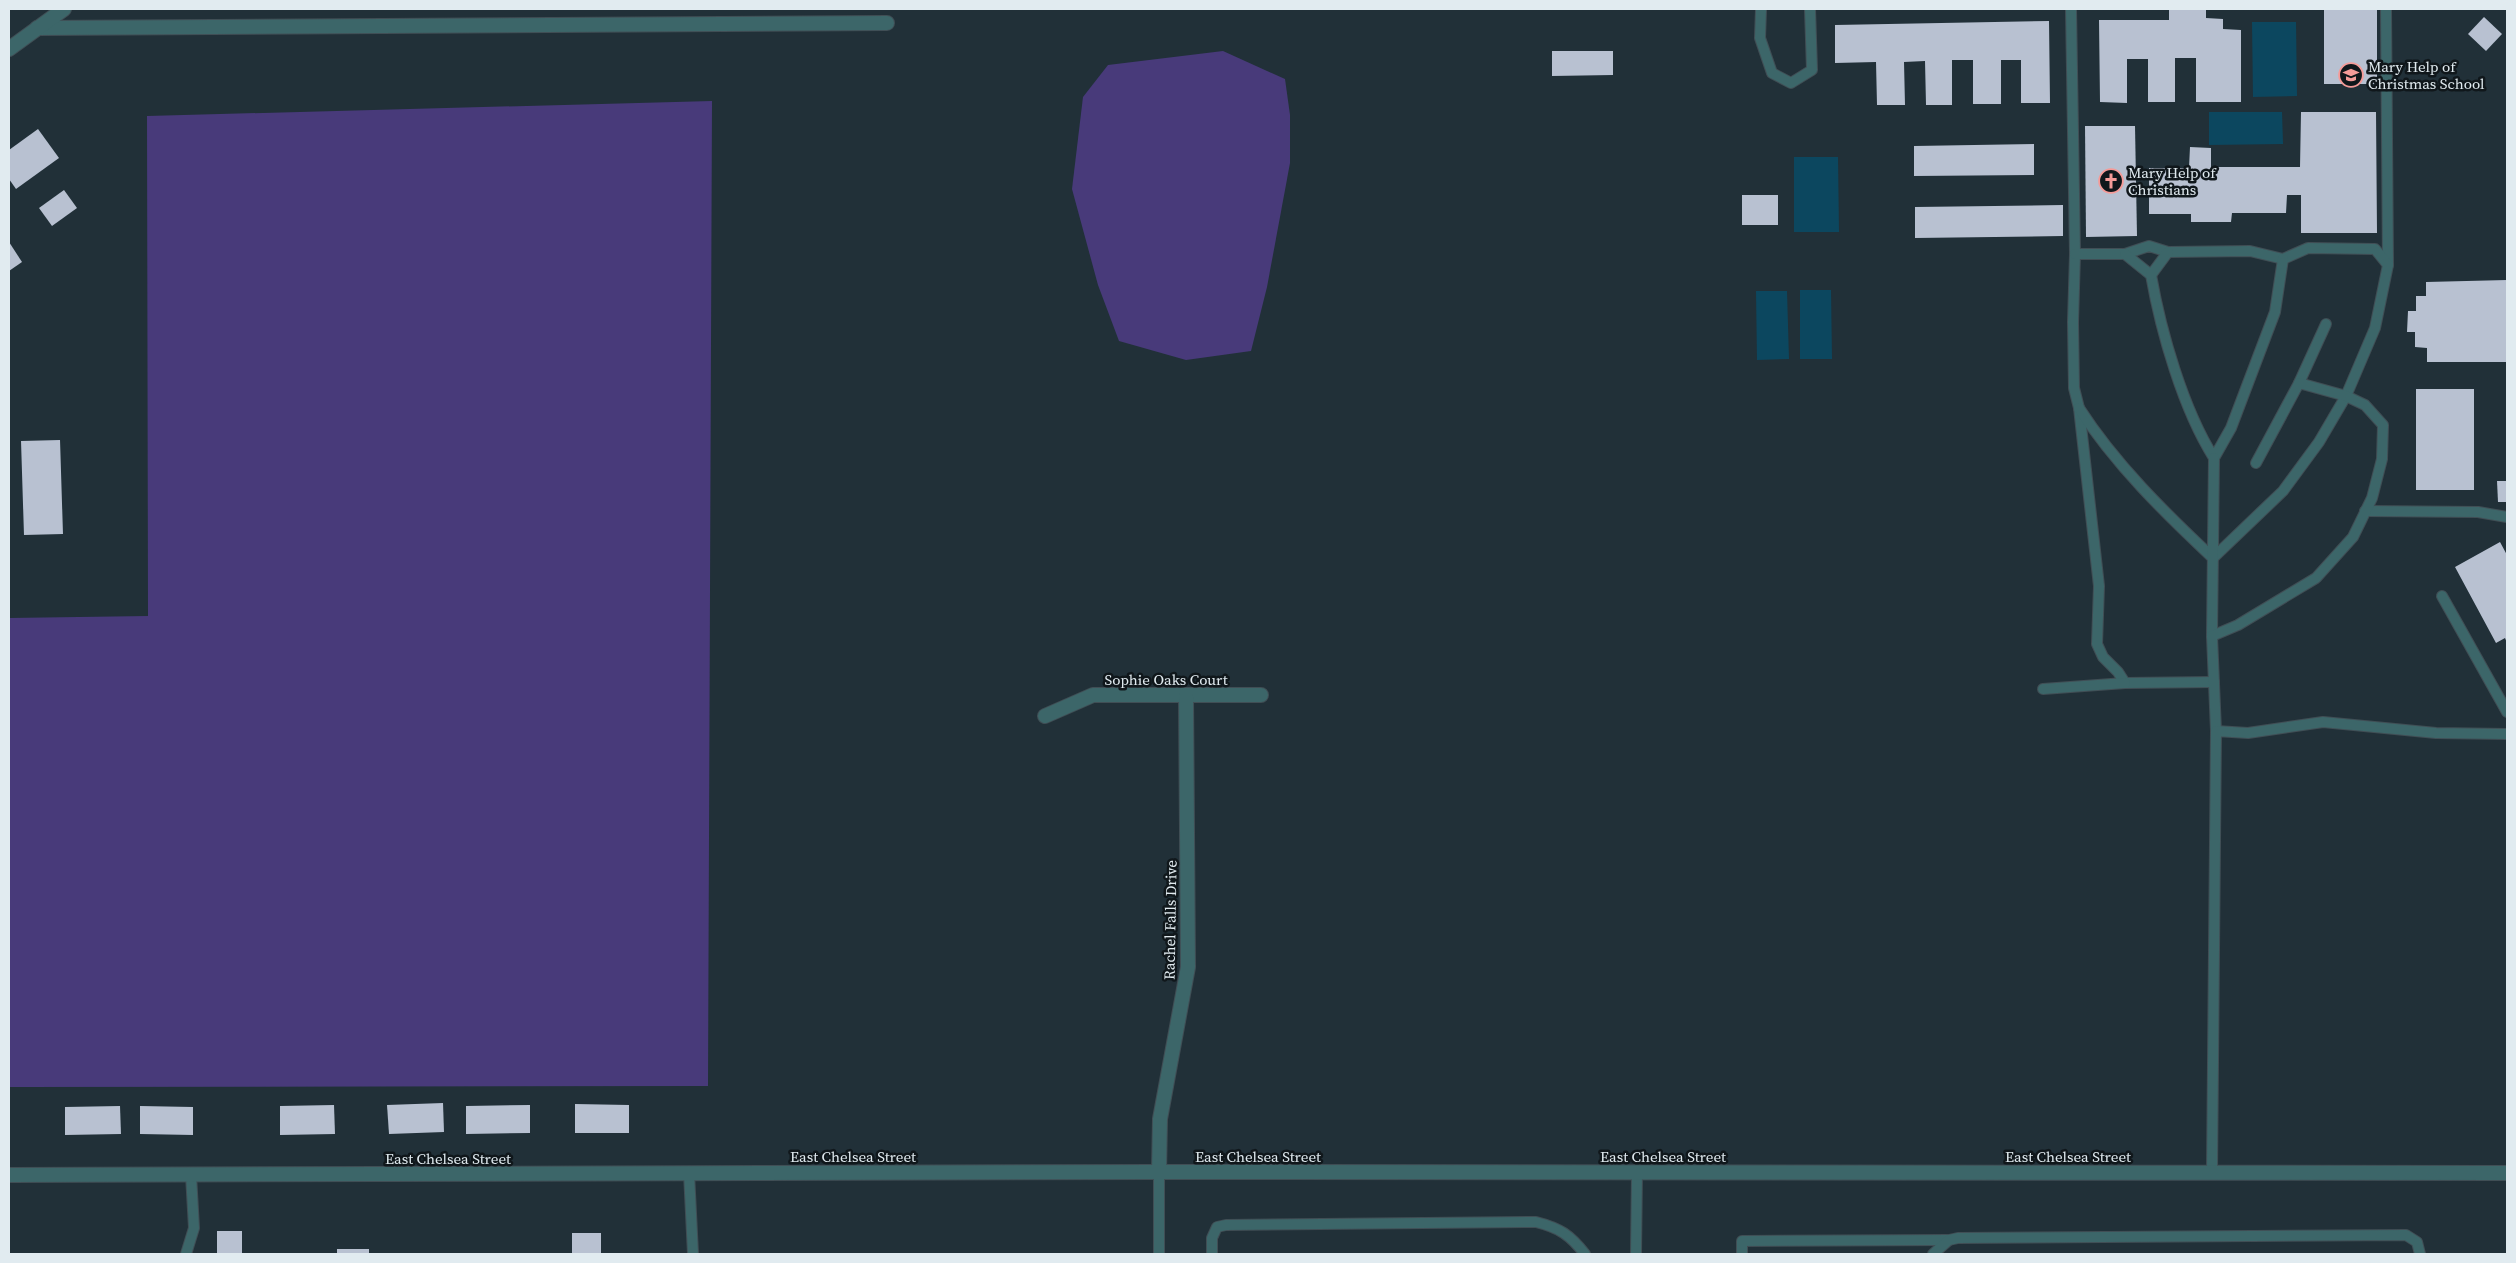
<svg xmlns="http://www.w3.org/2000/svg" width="2516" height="1263" viewBox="0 0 2516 1263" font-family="'Source Serif 4',serif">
<rect width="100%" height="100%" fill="#213038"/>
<g fill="#0c475f">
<path d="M 2252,22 L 2296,22 L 2297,96 L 2253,97 Z"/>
<path d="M 2209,112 L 2282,112 L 2283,144 L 2209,145 Z"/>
<path d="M 1794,157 L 1838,157 L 1839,232 L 1794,232 Z"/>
<path d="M 1800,290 L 1831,290 L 1832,359 L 1800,359 Z"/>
<path d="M 1756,291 L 1787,291 L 1789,359 L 1757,360 Z"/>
</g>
<g fill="#483a7a">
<path d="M 1223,51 L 1285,79 L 1290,115 L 1290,163 L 1267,287 L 1251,351 L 1186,360 L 1119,341 L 1098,285 L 1072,189 L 1083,97 L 1108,65 Z"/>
<path d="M 712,101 L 708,1086 L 9,1087 L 9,618 L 148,616 L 147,116 Z"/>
</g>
<g fill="#b8c1d1">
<path d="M 2169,9 L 2206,9 L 2206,18 L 2223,19 L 2223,29 L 2241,30 L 2241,102 L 2196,102 L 2196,58 L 2175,58 L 2175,102 L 2148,102 L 2148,59 L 2127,59 L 2127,103 L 2100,102 L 2099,20 L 2169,20 Z"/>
<rect x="2324" y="9" width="53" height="75"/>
<path d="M 2484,17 L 2502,34 L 2486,51 L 2468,34 Z"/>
<path d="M 2049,21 L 2050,103 L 2021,103 L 2021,60 L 2001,60 L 2001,104 L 1973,104 L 1973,60 L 1952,60 L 1952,105 L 1926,105 L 1925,61 L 1904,62 L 1905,105 L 1877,105 L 1876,62 L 1835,63 L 1835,25 Z"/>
<path d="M 1552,51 L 1613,51 L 1613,75 L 1552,76 Z"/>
<path d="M 2301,112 L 2376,112 L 2377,233 L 2301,233 L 2301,195 L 2287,195 L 2286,213 L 2232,213 L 2231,222 L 2191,222 L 2191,214 L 2149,214 L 2149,168 L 2189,168 L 2190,147 L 2211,148 L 2211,167 L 2300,167 Z"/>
<path d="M 2085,126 L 2135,126 L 2137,236 L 2086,237 Z"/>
<path d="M 38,129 L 59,158 L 16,189 L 9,179 L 9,150 Z"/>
<path d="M 2034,144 L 2034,175 L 1914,176 L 1914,146 Z"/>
<path d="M 64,190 L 77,208 L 52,226 L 39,208 Z"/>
<rect x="1742" y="195" width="36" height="30"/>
<path d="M 2063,205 L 2063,236 L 1915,238 L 1915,207 Z"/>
<path d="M 9,242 L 22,262 L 9,271 Z"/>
<path d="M 2507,280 L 2507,362 L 2427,362 L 2427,348 L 2415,347 L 2415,332 L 2407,332 L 2408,311 L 2416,311 L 2416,296 L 2426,296 L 2426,282 Z"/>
<rect x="2416" y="389" width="58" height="101"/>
<path d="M 60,440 L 63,534 L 24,535 L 21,441 Z"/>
<path d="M 2497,481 L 2507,481 L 2507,502 L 2498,502 Z"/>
<path d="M 2500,542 L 2507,555 L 2507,643 L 2505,638 L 2496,643 L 2455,567 Z"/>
<path d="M 443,1103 L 444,1132 L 389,1134 L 387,1105 Z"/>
<path d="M 575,1104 L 629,1105 L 629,1133 L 575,1133 Z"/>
<path d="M 334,1105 L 335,1134 L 280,1135 L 280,1106 Z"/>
<path d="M 530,1105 L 530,1133 L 466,1134 L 466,1106 Z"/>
<path d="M 120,1106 L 121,1134 L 65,1135 L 65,1107 Z"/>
<path d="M 140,1106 L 193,1107 L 193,1135 L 140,1134 Z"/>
<rect x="217" y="1231" width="25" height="23"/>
<rect x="572" y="1233" width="29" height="21"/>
<rect x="337" y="1249" width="32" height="5"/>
</g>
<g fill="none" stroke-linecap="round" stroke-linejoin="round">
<g stroke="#404e55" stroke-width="12">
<g id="service">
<path d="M 1761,9 L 1760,38 L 1772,73 L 1791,83 L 1812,70 L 1810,9"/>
<path d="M 2071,9 L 2075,254 L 2073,322 L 2074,388 L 2079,408 L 2099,586 L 2097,644 L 2103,657 L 2118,672 L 2125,683 L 2214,682"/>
<path d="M 2386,9 L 2388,265"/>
<path d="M 2075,254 L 2125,254 L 2149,246 L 2168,252 L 2250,251 L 2283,259 L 2308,248 L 2375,249 L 2388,265 L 2375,328 L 2346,396 L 2319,442 L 2283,491 L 2213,558 C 2165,513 2115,464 2079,408"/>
<path d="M 2125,254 L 2151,275 C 2161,332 2183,409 2214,458 L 2231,428 L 2275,312 L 2283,259"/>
<path d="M 2151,275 L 2168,252"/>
<path d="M 2299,383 L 2326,324"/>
<path d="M 2365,511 L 2478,512 L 2507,517"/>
<path d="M 2442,596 L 2507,712"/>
<path d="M 2212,636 L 2214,458"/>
<path d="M 2043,689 L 2125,683"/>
<path d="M 2216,731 L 2212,636 L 2238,625 L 2316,578 L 2353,537 L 2372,498 L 2382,459 L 2383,425 L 2365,405 L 2346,396 L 2299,383 L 2256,463"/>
<path d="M 1159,1172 L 1159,1254"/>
<path d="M 689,1173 L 693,1254"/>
<path d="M 2212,1173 L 2216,731 L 2248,733 L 2323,722 L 2436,733 L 2507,734"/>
<path d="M 186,1254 L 194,1228 L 191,1175"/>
<path d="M 1212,1254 L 1212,1238 L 1217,1227 L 1226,1225 L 1536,1222 C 1560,1228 1570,1235 1585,1254"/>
<path d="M 1636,1254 L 1637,1172"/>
<path d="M 1742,1254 L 1742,1241 L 1949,1240"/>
<path d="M 1933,1254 L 1949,1240 L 1958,1238 L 2406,1235 L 2417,1242 L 2420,1254"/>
</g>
</g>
<g stroke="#404e55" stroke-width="16">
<g id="minor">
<path d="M 37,28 L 887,23"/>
<path d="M 1045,716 L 1093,695 L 1261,695"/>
<path d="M 1159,1172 L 1160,1119 L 1188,967 L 1186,696"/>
</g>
</g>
<g stroke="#404e55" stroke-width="16">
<g id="tertiary">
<path d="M 9,49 L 64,9"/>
<path d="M 9,1175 L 1159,1172 L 2507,1173"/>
</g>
</g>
<use href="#service" stroke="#3c6669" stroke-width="10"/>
<use href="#minor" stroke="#3c6669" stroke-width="14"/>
<use href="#tertiary" stroke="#3c6669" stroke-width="14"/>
</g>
<defs>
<g id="school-ring" transform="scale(1.25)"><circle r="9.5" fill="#10171b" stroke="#f59b98" stroke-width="1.5"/><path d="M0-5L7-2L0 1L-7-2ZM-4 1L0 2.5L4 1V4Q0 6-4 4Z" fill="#f59b98"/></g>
<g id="church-ring" transform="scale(1.25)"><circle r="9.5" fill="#10171b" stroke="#f59b98" stroke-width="1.5"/><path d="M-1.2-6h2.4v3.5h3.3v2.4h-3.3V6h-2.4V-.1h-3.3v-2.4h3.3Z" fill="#f59b98"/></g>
</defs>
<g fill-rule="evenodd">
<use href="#school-ring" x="2351" y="75"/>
<use href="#church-ring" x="2111" y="181"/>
</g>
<g text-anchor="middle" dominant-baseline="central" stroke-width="5" stroke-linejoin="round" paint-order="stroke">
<g font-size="15" fill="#e1ebf0" stroke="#10171b" text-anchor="start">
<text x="2368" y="66">Mary Help of<tspan x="2368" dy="17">Christmas School</tspan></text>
<text x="2128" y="172">Mary Help of<tspan x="2128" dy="17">Christians</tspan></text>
</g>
<g font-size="15" fill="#e1ebf0" stroke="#10171b">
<text x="1166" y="679">Sophie Oaks Court</text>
<text transform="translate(1170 920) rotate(-89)">Rachel Falls Drive</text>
<text x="853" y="1156">East Chelsea Street</text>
<text x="1258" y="1156">East Chelsea Street</text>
<text x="1663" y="1156">East Chelsea Street</text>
<text x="2068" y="1156">East Chelsea Street</text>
<text x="448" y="1158">East Chelsea Street</text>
</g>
</g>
<rect width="2516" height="1263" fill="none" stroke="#e1ebf0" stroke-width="20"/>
</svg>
